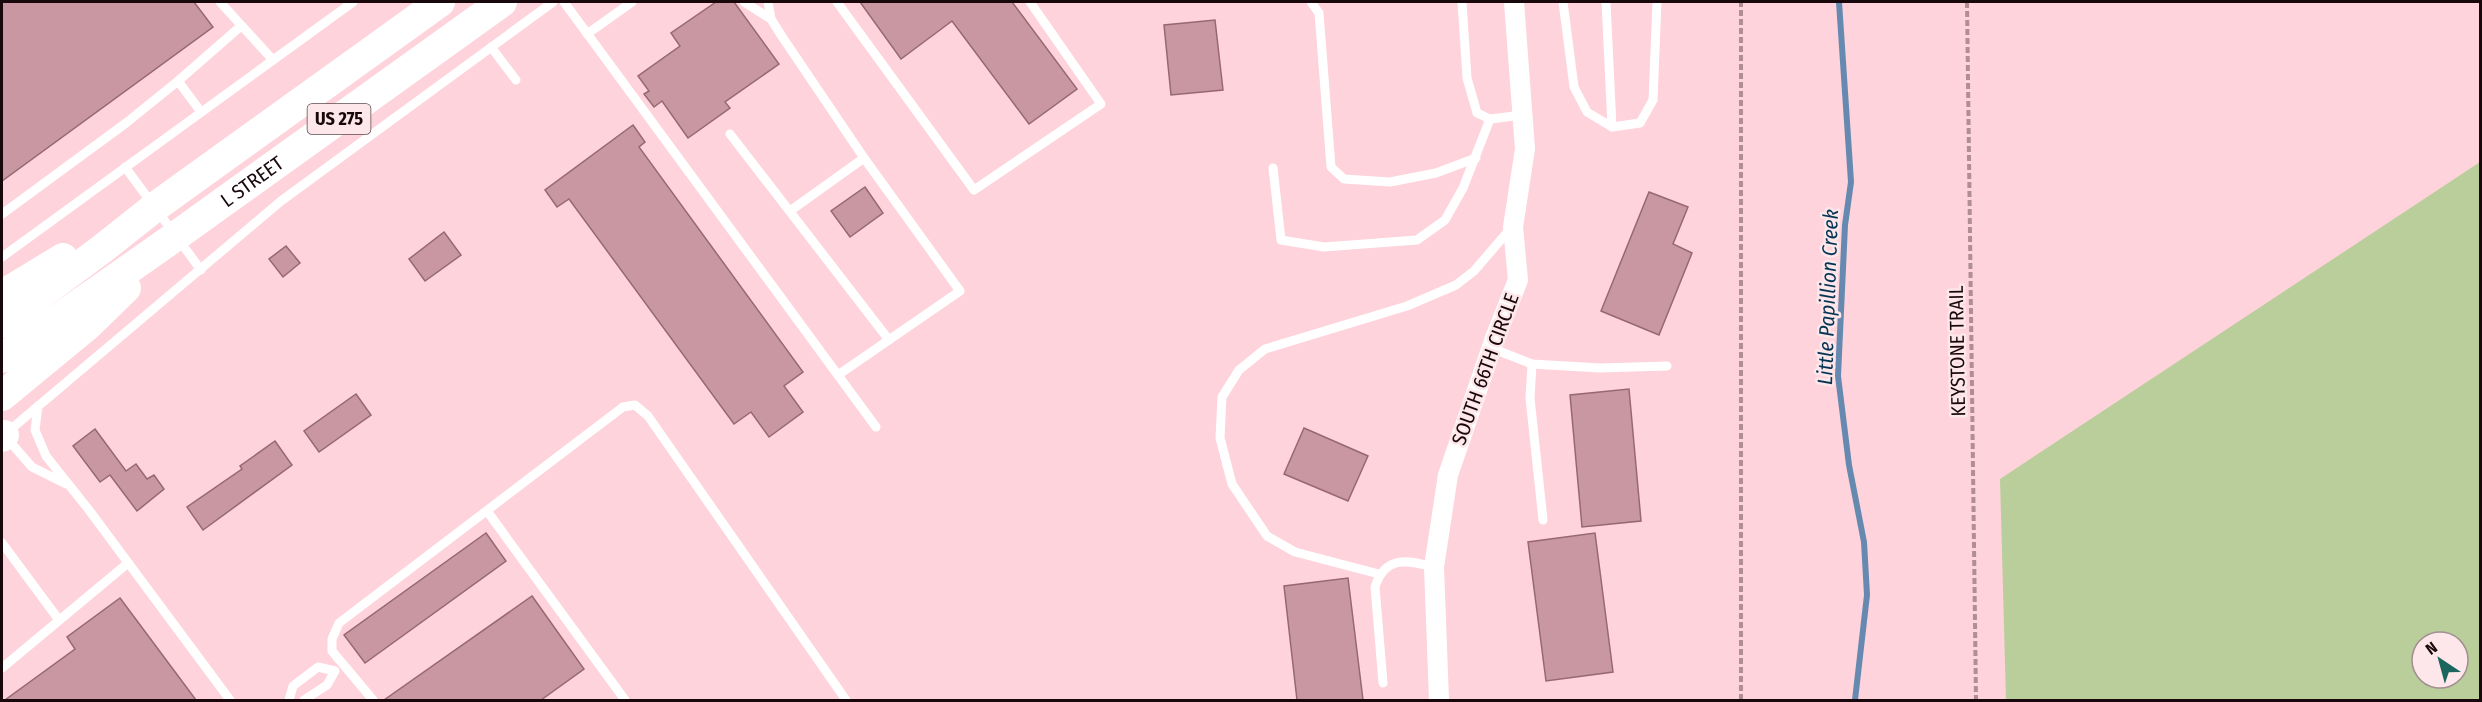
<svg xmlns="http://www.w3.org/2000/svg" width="2482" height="702" viewBox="0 0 2482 702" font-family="'Fira Sans Condensed',sans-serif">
<rect width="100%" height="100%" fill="#fed3db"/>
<path fill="#bace9c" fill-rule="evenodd" d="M 2480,162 L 2480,700 L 2006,700 L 2000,479 ZM 2422,642 L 2458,642 L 2458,678 L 2422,678 Z"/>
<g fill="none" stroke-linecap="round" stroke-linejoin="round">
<path stroke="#668aaf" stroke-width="6" d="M 1839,2 L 1851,182 L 1845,225 L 1838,376 L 1849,465 L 1864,542 L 1867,595 L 1855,700"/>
</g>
<g fill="#c997a1" stroke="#976872" stroke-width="1.5">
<path d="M 2,2 L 194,2 L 213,27 L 2,181 Z"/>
<path d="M 716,2 L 734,2 L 779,64 L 725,102 L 730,108 L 688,138 L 662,101 L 654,107 L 644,94 L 649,91 L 638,76 L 680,46 L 671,33 Z"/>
<path d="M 860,2 L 1012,2 L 1077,89 L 1029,124 L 952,21 L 901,59 Z"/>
<path d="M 1215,20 L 1223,90 L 1171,95 L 1164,25 Z"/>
<path d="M 633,125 L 645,142 L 639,147 L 803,372 L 784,386 L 803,412 L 769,437 L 751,412 L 734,424 L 569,199 L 557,207 L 545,190 Z"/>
<path d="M 865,187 L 883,213 L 850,237 L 831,211 Z"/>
<path d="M 1649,192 L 1688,207 L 1673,244 L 1692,253 L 1659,335 L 1601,311 Z"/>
<path d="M 444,232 L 461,255 L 425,281 L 409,259 Z"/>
<path d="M 286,246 L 300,263 L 283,277 L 269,259 Z"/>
<path d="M 1629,389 L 1641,521 L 1582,527 L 1570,395 Z"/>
<path d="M 356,394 L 371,415 L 319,452 L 304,431 Z"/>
<path d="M 1304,428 L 1368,456 L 1348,501 L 1284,474 Z"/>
<path d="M 95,429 L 126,471 L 136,464 L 147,479 L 154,475 L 164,489 L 137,511 L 110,475 L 100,482 L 73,446 Z"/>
<path d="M 275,441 L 292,465 L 203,530 L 187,507 L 242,469 L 240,466 Z"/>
<path d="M 486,533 L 506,561 L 365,663 L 344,635 Z"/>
<path d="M 1595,533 L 1613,672 L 1546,681 L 1528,542 Z"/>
<path d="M 1348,578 L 1363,700 L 1297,700 L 1284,586 Z"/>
<path d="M 532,596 L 584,669 L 541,700 L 384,700 Z"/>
<path d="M 120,598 L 196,700 L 5,700 L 75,649 L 67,637 Z"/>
</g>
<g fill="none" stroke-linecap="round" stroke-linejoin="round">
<g stroke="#b08e94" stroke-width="4" stroke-dasharray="6 3" stroke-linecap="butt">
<path d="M 1967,2 L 1976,700"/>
<path d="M 1741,700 L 1741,2"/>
</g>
<g stroke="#fff" stroke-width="9">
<path d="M 220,2 L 273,60"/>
<path d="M 564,2 L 876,427"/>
<path d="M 744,2 L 771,19"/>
<path d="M 768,2 L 771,19 L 781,35 L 864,158 L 960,291 L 838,375"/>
<path d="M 837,2 L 974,190 L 1101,104 L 1030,2"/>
<path d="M 1311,2 L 1319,13 L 1331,167 L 1344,179 L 1390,182 L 1436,173 L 1476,158"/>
<path d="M 1462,2 L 1467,78 L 1477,113 L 1490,119 L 1522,115"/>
<path d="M 1563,2 L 1574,87 L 1587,112 L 1612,127 L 1640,123 L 1653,100 L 1657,2"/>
<path d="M 1606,2 L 1612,127"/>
<path d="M 587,34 L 632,2"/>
<path d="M 491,47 L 516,80"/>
<path d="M 201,112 L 178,81 L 241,26"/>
<path d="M 730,134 L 889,340"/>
<path d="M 125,167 L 201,270"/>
<path d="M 1273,168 L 1281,240 L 1324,247 L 1417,240 L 1445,220 L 1463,188 L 1490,119"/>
<path d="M 790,211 L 864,158"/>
<path d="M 2,214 L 126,123 L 178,81"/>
<path d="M 2,257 L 353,2"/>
<path d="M 1491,348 L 1532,364 L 1600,368 L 1667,366"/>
<path d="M 1532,364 L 1530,398 L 1543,520"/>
<path d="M 38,406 L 35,430 L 46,456 L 89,510 L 230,700"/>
<path d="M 66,484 L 32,467 L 4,435 L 281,201 L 553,2"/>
<path d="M 487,511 L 625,700"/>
<path d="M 2,543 L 59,620"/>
<path d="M 1379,574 L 1295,552 L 1267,536 L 1232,484 L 1220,438 L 1222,397 L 1239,370 L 1265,349 L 1407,306 L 1456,285 L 1474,271 L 1511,228"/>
<path d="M 2,668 L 128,563"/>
<path d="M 1383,683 L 1375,587 C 1385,555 1408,560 1434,567"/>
<path d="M 289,700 L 293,686 L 318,667 L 335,671 L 327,685 L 304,700"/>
<path d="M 373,700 L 332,651 L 332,639 L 339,623 L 623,407 L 635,405 L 648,416 L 846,700"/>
</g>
<path stroke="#fff" stroke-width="20" d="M 1439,700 L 1434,567 L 1448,475 L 1495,338 L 1518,280 L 1513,227 L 1525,149 L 1514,2"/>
<g stroke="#fff" stroke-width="30">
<path d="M 2,295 L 63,258"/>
<path d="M 2,323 L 102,249 L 155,207 L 440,2"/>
<path id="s1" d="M 2,358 L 176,236 L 502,2"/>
<path d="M 2,396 L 87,326 L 126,288"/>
<path d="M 2,437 L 4,435"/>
</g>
</g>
<g text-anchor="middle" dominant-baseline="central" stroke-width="5" stroke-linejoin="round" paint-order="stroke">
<rect fill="#fde7ea" stroke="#5d4b4e" stroke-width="1.5" x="307.5" y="104" width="63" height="30" rx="4.5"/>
<g font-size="18" font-weight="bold" fill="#18080b">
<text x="339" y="119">US 275</text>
</g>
<g font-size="20" fill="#18080b" stroke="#fde7ea">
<text stroke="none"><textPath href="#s1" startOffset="306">L STREET</textPath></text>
<text transform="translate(1957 351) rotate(-91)">KEYSTONE TRAIL</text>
<text transform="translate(1485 369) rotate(-70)">SOUTH 66TH CIRCLE</text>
</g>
<g font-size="21" font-style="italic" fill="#063454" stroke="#fde7ea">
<text transform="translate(1828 297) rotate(-88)">Little Papillion Creek</text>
</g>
</g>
<rect width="2482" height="702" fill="none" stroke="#18080b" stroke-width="6"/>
<g transform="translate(2440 660) rotate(324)"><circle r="28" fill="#fde7ea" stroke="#a18e91" stroke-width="1.5"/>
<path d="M0-4.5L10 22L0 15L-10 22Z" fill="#1a655e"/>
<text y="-9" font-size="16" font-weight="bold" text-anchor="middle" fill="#18080b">N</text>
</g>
</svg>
